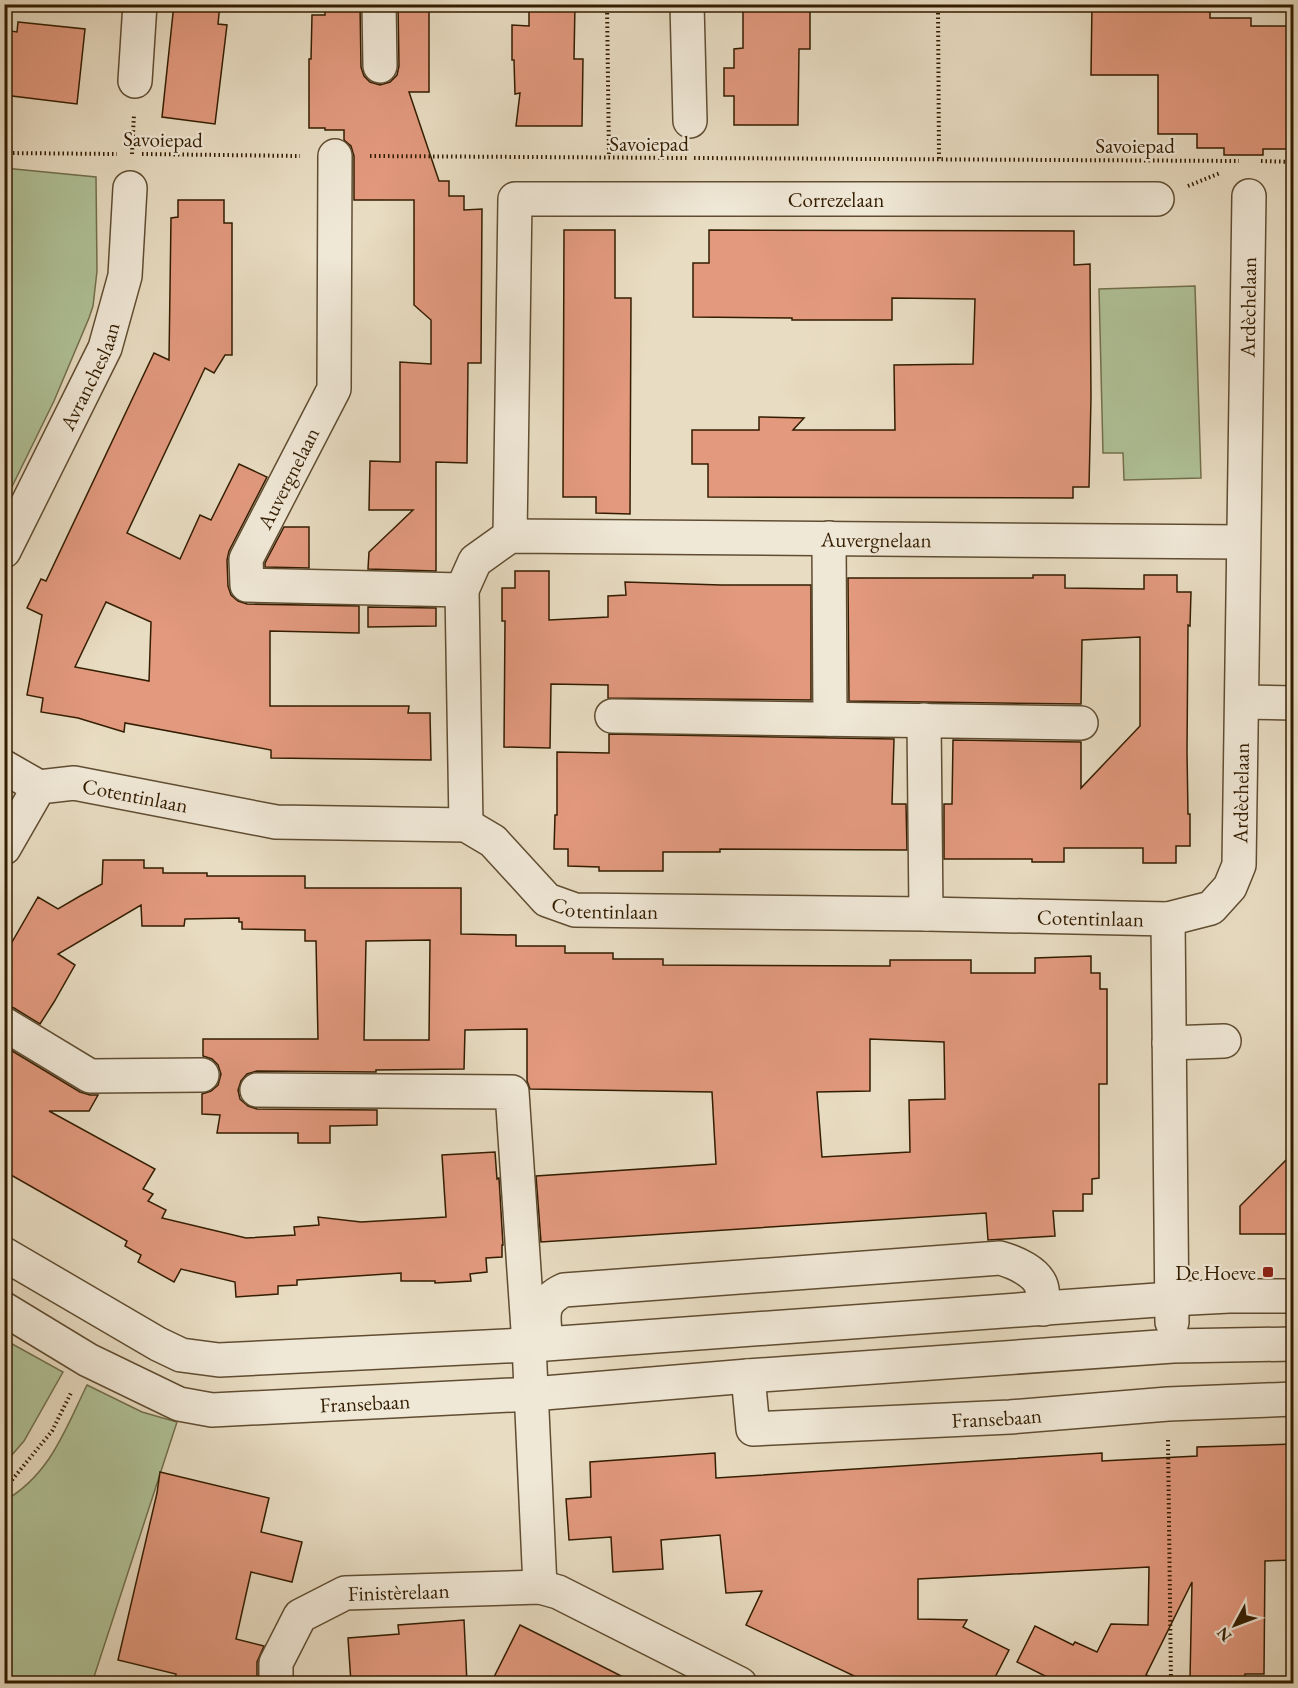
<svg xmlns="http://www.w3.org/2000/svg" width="1298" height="1688" viewBox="0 0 1298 1688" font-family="'EB Garamond',serif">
<rect width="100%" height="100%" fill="#e8dcc2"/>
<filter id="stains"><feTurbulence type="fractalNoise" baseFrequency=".00333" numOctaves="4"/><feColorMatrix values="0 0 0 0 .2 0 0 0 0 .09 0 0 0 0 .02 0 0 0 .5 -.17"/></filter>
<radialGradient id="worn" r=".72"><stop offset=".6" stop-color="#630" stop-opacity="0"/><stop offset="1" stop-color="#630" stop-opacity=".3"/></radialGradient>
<g fill="#b0c298" stroke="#72704c" stroke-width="1.5">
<path d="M 4,168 L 96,177 L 97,271 L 93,306 L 89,318 L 54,401 L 5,501 Z"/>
<path d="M 1195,286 L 1201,478 L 1124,480 L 1123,453 L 1103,453 L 1099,289 Z"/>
<path d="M 5,1340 L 63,1372 L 24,1441 L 5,1463 Z"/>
<path d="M 87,1385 L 142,1412 L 177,1422 L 92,1683 L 5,1683 L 4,1501 C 50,1475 65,1430 87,1385 Z"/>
</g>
<g fill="#e2997e" stroke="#331d01" stroke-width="1.5" fill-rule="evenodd">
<path d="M 174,4 L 220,4 L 218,24 L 227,25 L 215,124 L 162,117 Z"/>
<path d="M 325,4 L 360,4 L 361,67 L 364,76 L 370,82 L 380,85 L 390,82 L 397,75 L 399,66 L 398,4 L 429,4 L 429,92 L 409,92 L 439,181 L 449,181 L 449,196 L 464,196 L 464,210 L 482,209 L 481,363 L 468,363 L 467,463 L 436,462 L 436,571 L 368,569 L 369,552 L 413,510 L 369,510 L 370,461 L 400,462 L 400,362 L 431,364 L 431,320 L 414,305 L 414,200 L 354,200 L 354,156 L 351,146 L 344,140 L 344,130 L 325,130 L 325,128 L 309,128 L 309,59 L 311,59 L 312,15 L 325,15 Z"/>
<path d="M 529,4 L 575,4 L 574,59 L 583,59 L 582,126 L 516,126 L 520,93 L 515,94 L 514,60 L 512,60 L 512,25 L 529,26 Z"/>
<path d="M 743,4 L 810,4 L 810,49 L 799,49 L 798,125 L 734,125 L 734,96 L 724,96 L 724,68 L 734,68 L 734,49 L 743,48 Z"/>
<path d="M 1092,4 L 1210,4 L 1210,18 L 1251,18 L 1251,26 L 1293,26 L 1293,149 L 1263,149 L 1263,155 L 1224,155 L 1224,148 L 1197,148 L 1197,134 L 1158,134 L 1158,75 L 1091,75 Z"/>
<path d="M 18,22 L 85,29 L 77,104 L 4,95 L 4,30 L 17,32 Z"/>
<path d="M 178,200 L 224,200 L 224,223 L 232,223 L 232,355 L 225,355 L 214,373 L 205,368 L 127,533 L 180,559 L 200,515 L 211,520 L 239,464 L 267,477 L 229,551 L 227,560 L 228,586 L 231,595 L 238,601 L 247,604 L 359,606 L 359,633 L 270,631 L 270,706 L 409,706 L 408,713 L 430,713 L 431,760 L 271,758 L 271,750 L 125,723 L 124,732 L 78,718 L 41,712 L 43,698 L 27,695 L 42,615 L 27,608 L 41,579 L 46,581 L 154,353 L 169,360 L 171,218 L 178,217 ZM 106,602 L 151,622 L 149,681 L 75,667 Z"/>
<path d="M 564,230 L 615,230 L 615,298 L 631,298 L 630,514 L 596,513 L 596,497 L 563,497 Z"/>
<path d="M 709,230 L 1074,231 L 1074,265 L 1090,264 L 1091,398 L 1089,487 L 1073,487 L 1073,498 L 708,497 L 708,464 L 692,464 L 692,430 L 759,430 L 759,417 L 804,418 L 793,430 L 895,430 L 894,365 L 973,364 L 975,299 L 892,298 L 892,320 L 792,320 L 792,318 L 693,317 L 693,263 L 709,263 Z"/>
<path d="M 284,527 L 309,527 L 309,568 L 265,567 L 265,563 Z"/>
<path d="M 515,571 L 549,571 L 549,620 L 608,617 L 608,596 L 626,595 L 625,582 L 721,585 L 811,585 L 811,700 L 608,698 L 608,685 L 551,684 L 550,748 L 504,747 L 505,621 L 502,621 L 502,588 L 515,588 Z"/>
<path d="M 1033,575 L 1065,575 L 1065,588 L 1144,589 L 1144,575 L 1177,575 L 1177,592 L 1191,592 L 1190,626 L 1188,625 L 1187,751 L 1188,814 L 1190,814 L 1190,846 L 1176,846 L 1176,863 L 1143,863 L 1143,848 L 1064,848 L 1064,862 L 1032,862 L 1032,859 L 944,859 L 944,804 L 952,804 L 953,740 L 1081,742 L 1081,788 L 1140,726 L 1140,637 L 1082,640 L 1081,704 L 849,701 L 848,578 L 1033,578 Z"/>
<path d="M 368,607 L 436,608 L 436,626 L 368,627 Z"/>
<path d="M 609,734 L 894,739 L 892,804 L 906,804 L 907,850 L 720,849 L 720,852 L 663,852 L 663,871 L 599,871 L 599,867 L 568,866 L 568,849 L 554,849 L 555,815 L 557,815 L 557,752 L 609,753 Z"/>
<path d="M 103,860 L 144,860 L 144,868 L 163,868 L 163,873 L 207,873 L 207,876 L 305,876 L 305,888 L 461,888 L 461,934 L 516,935 L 516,946 L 565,946 L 565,953 L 613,953 L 613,959 L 663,959 L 663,965 L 890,966 L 890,960 L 971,960 L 971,973 L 1035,973 L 1035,958 L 1091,956 L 1091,973 L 1100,973 L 1100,989 L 1107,989 L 1107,1084 L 1099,1084 L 1099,1178 L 1092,1179 L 1092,1194 L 1083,1194 L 1083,1211 L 1053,1211 L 1055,1236 L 988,1240 L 986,1213 L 541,1242 L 536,1176 L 716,1164 L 712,1092 L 530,1089 L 527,1081 L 527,1029 L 465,1030 L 464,1069 L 376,1070 L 376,1072 L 257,1071 L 247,1074 L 241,1081 L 238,1090 L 240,1099 L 248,1106 L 257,1109 L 377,1110 L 377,1125 L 330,1126 L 330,1143 L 298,1143 L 298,1133 L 217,1133 L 220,1115 L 202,1114 L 202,1094 L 211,1091 L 218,1085 L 221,1074 L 218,1065 L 212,1059 L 203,1056 L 203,1039 L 318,1039 L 316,941 L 305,941 L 305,930 L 242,929 L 242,922 L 239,922 L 239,918 L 185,919 L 184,926 L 142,926 L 141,905 L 58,954 L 75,965 L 54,1002 L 40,1024 L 14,1008 L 4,1005 L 4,956 L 38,897 L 58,909 L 80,896 L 102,884 ZM 430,940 L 429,1040 L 364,1040 L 366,941 ZM 870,1039 L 944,1042 L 945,1099 L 909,1100 L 910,1152 L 822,1157 L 817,1092 L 870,1091 Z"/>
<path d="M 4,1046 L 80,1092 L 90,1095 L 98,1095 L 89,1111 L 49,1111 L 155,1169 L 143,1189 L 153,1194 L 148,1201 L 166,1210 L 162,1218 L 246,1238 L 295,1235 L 294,1227 L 319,1225 L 318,1217 L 361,1222 L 446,1217 L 442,1155 L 495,1152 L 497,1179 L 499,1178 L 503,1245 L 502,1245 L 502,1257 L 486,1258 L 487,1272 L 470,1274 L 471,1281 L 435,1283 L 435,1281 L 401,1281 L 401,1273 L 297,1280 L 297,1285 L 278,1286 L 278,1294 L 236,1297 L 235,1282 L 181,1269 L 174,1282 L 138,1262 L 141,1255 L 125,1246 L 127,1241 L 4,1171 Z"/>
<path d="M 1293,1153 L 1293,1234 L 1240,1234 L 1240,1206 Z"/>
<path d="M 1293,1444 L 1293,1560 L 1265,1561 L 1264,1674 L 1245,1674 L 1245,1679 L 1190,1679 L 1192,1582 L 1146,1675 L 1164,1683 L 1059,1683 L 1017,1662 L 1035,1626 L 1073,1645 L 1075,1642 L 1097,1652 L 1111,1624 L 1148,1625 L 1149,1567 L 918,1579 L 918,1619 L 967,1620 L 963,1627 L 1009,1650 L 992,1683 L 869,1683 L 746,1625 L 762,1591 L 726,1593 L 720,1535 L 661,1540 L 663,1569 L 613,1572 L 611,1537 L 569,1540 L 566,1499 L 591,1497 L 590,1462 L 715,1453 L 716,1478 L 1102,1453 L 1102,1461 L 1197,1456 L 1197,1447 Z"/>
<path d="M 160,1472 L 269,1498 L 261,1532 L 302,1542 L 292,1582 L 251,1572 L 236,1639 L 264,1646 L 257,1662 L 257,1683 L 174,1683 L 176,1674 L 118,1660 L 157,1493 Z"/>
<path d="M 464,1620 L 467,1683 L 351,1683 L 348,1638 L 399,1634 L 398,1625 Z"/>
<path d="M 520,1625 L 550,1640 L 635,1683 L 491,1683 Z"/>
</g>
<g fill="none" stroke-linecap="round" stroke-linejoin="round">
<g stroke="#604d31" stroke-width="36">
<g id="minor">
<path d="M 379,4 L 380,66"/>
<path d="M 687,4 L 690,121"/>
<path d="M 135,81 L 140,4"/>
<path d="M 335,156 L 334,389 L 246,559 L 247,585 L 462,590"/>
<path id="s1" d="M 510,536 L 515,199 L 1157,199"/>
<path d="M 829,538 L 830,719"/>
<path id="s2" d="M 4,551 L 105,348 L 125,276 L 130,188"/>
<path d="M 1242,702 L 1294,703"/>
<path d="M 612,716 L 1081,723"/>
<path d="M 924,720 L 926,914"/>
<path d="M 4,767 L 39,787"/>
<path id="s3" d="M 466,825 L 462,590 L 475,561 L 510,536 L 1243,542"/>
<path id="s4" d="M 4,848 L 39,787 L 74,783 L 276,822 L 466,825 L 493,841 L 547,900 L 575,910 L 926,914 L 1168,919 L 1211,908 L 1230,887 L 1239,865 L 1249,196"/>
<path d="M 1168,919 L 1172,1322"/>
<path d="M 4,1024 L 90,1076 L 202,1075"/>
<path d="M 1169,1043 L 1224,1041"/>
<path d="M 257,1090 L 512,1092 L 529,1345 L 540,1587"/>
<path d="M 4,1254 L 158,1344 L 181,1355 L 219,1360 L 546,1344 L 1171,1299 L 1229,1296 L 1294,1296"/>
<path id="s5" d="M 4,1309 L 88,1360 L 179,1404 L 212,1410 L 532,1394 L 748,1376 L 1173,1346 L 1294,1344"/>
<path d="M 546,1342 C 544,1318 538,1302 564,1290 L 1000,1258 C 1014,1262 1039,1272 1042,1289 C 1043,1295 1043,1302 1043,1309"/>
<path id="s6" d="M 748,1376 L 753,1429 L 1010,1417 L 1168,1404 L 1294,1399"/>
<path id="s7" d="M 276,1684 L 276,1663 L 300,1616 L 345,1593 L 540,1587 L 558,1592 L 740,1684"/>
</g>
</g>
<g stroke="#331d01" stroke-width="4" stroke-dasharray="1.5 3" stroke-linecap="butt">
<path d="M 607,4 L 609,157"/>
<path d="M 938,4 L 939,159"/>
<path d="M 4,153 L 117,154"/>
<path d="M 132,154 L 134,114"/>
<path d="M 142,154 L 300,156"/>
<path d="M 370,156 L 687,158"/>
<path d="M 694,158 L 1239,161"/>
<path d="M 1261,161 L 1294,162"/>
<path d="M 1188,186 L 1220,173"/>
<path d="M 1168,1440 L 1171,1684"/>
<path d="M 4,1484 L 12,1480 L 52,1431 L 72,1391"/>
</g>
<use href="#minor" stroke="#f0e8d7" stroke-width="33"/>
</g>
<rect fill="#8f2418" stroke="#f0e8d7" stroke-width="2" x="1262" y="1266" width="12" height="12" rx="3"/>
<g text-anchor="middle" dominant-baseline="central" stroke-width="4.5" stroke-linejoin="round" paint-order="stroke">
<g font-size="21" fill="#331d01" stroke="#f0e8d7">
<text transform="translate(163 139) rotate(1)">Savoiepad</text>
<text x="649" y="143">Savoiepad</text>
<text x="1135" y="145">Savoiepad</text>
<text stroke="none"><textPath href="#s1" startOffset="658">Correzelaan</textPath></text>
<text stroke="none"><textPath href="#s4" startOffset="1890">Ardèchelaan</textPath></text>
<text stroke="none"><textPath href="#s2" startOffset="195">Avrancheslaan</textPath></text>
<text transform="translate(288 478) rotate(-63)">Auvergnelaan</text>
<text stroke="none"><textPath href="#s3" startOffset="676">Auvergnelaan</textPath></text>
<text stroke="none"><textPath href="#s4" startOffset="1404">Ardèchelaan</textPath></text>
<text stroke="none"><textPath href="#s4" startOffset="168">Cotentinlaan</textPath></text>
<text stroke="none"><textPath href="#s4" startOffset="672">Cotentinlaan</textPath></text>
<text stroke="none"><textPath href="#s4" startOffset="1158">Cotentinlaan</textPath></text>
<text stroke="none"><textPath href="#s5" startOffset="386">Fransebaan</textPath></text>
<text stroke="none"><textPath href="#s6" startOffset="297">Fransebaan</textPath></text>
<text stroke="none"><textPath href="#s7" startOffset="178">Finistèrelaan</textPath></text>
</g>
<g font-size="21" fill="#331d01" stroke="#f0e8d7" text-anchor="end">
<text x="1256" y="1272">De Hoeve</text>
</g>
</g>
<rect width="1298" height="1688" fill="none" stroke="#e8dcc2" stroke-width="24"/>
<rect x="6" y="6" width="1286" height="1676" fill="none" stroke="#331d01" stroke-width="3"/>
<rect x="12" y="12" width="1274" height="1664" fill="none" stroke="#331d01" stroke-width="1.5"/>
<g transform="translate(1235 1625) rotate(229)" stroke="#f0e8d7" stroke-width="4.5" paint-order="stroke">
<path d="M0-4.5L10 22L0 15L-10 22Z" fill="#331d01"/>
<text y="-9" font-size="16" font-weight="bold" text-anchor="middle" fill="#331d01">N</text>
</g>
<rect width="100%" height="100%" filter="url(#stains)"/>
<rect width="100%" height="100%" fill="url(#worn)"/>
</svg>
